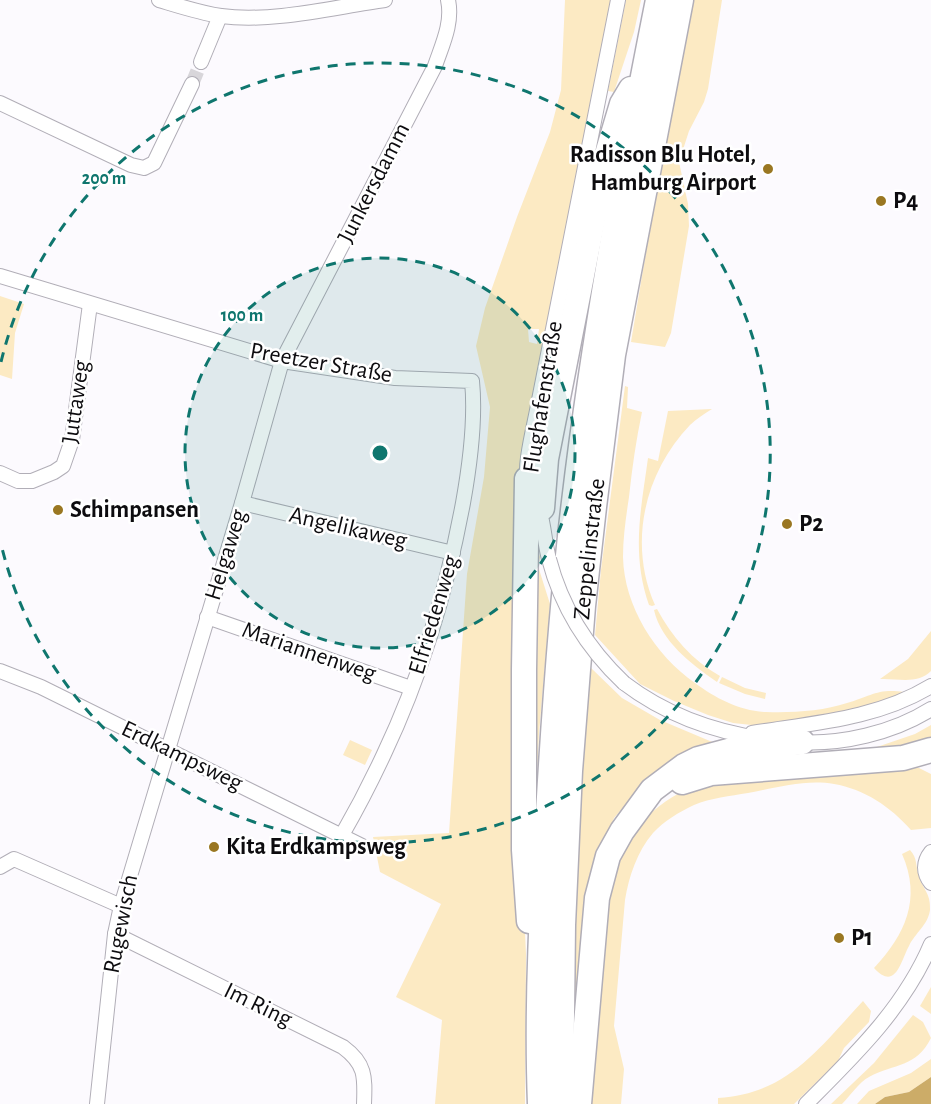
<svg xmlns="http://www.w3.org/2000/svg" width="931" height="1104" viewBox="0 0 931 1104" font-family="'Alegreya Sans',sans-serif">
<rect width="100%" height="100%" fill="#fcfafe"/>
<g fill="#fceac3" fill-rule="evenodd">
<path d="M 565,0 L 612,0 L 544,353 L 524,911 L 526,954 L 525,1104 L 435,1104 L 442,1020 L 396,997 L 441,904 L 380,872 L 373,837 L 449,833 L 467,574 L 484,477 L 490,407 L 476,346 L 485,308 L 517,217 L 550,132 L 561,90 ZM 528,329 L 539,329 L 537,344 L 529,342 Z"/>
<path d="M 626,0 L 641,0 L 634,32 L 614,92 L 608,91 Z"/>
<path d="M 688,0 L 722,0 L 708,89 L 704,102 L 689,131 L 679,162 L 688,204 L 689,226 L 671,333 L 665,347 L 631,342 Z"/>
<path d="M 0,296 L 24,304 L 15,333 L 12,379 L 0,375 Z"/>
<path d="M 625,386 L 628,387 L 627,408 L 642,412 C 636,440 632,469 629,497 C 626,517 623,537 623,557 C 624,606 655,655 695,683 C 715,698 740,711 766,712 C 792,713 823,711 847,703 C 871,696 878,688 904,692 L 869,707 L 761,726 L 733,723 L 708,715 L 674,701 L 640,684 L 595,635 L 601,570 Z"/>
<path d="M 712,409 C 704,414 696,419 690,425 C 644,473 628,544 655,605 L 652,606 L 649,605 C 631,553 641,510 648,458 L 658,461 L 668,411 Z"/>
<path d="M 537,549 L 540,557 L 538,566 L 550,604 L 539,734 L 533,850 Z"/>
<path d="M 657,609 C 672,637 692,660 720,676 L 717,682 C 691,664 661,641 654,610 Z"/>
<path d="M 931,631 L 931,671 C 917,685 897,678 880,679 L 908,659 Z"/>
<path d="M 591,668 L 622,698 L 660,720 L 717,744 L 641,787 L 614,818 L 593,869 L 573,1088 L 571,931 L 586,700 Z"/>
<path d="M 722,677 L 745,688 L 766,693 L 765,699 L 745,694 L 719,683 Z"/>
<path d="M 931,725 L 931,746 L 871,749 L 915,734 Z"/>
<path d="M 350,740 L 372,750 L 365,765 L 343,755 Z"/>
<path d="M 907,767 L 919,768 L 931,774 L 931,828 L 911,830 C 891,807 864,789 834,784 C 805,779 776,788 748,793 C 730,796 711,798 694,805 C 679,812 664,821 653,833 C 637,852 629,876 625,900 L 614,1026 L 624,1069 L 621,1104 L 587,1104 L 600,966 C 609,936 607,905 614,875 C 625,830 660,797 703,783 Z"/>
<path d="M 910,850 C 918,859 915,865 919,876 C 923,890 931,893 930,910 C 928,925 915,933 909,946 C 901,960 896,992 874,968 C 905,935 922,899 902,854 Z"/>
<path d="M 931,987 L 931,1014 L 920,1006 Z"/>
<path d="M 863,1001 L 871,1011 L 869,1022 L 844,1048 L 838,1061 L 794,1104 L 718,1104 L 718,1098 C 788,1094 819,1048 863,1001 Z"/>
<path d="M 913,1015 L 923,1022 L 931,1038 C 916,1068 895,1063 869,1077 C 859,1082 850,1096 842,1104 L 831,1104 L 874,1063 Z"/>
<path d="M 931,1059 L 931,1077 L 909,1092 L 885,1097 L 875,1104 L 857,1104 L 869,1091 L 911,1073 Z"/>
</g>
<path fill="#ccac68" d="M 931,1077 L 931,1104 L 875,1104 L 885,1097 L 909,1092 Z"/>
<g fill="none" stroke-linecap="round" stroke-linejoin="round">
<path stroke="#d8d6da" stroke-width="14" stroke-dasharray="14 7" stroke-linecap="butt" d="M 192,84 L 201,62"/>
<g stroke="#b1aeb7" stroke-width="16">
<g id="street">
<path d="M 159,0 C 179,6 200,13 221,16 C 273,23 334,7 385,0"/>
<path d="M 201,62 L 220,16"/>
<path d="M 0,103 L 131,165 L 144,168 L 154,163 L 192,84"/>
<path d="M 0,276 L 282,361 L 395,378 L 472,381 C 476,421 470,464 463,503 C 447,589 421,676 384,754 C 371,782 357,809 342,835"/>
<path d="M 0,473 L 18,481 L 32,481 L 54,472 L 63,466 L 72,440 L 90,304"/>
<path d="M 528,483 C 523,467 535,423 538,405 L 618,0"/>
<path d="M 242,503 L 453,553"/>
<path d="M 537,503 C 544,520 544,541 549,559"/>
<path d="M 207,617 L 411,688"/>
<path d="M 0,671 L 41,687 L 362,846"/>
<path d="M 624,683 C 666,715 714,732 765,739"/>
<path d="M 752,733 C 813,723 877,719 931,686"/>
<path d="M 796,742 C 841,745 893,733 931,709"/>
<path d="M 931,852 C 923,862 923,873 931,883"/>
<path d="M 0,867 L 14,859 L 121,906"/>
<path d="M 115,934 L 343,1047 C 366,1064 365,1077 364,1104"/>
<path d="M 97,1104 L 115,934 L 121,906 L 242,503 L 282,361 L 435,66 C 442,45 453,23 448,0"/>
<path d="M 806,1104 C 854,1056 904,1008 931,944"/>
</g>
</g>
<g stroke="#b1aeb7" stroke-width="27">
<g id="highway">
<path d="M 527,479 L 524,670 L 524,850 L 529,921"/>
<path d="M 542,508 L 546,459 L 603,168 L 622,104 L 631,89"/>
<path d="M 682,782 L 711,773 L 903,758 L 931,750"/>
<path d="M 540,1104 C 536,1002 542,899 549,797 C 555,698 562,600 574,502 C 594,333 625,166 658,0"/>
<path id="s1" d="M 561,1104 L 563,925 L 570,771 L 583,606 L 594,507 L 613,355 L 681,0"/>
<path d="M 579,1104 L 597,898 L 608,856 L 622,831 L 652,790 L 684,766 L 698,759 L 728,751 L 802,742"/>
</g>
</g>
<use href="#street" stroke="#fff" stroke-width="14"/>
<use href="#highway" stroke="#fff" stroke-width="24"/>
<g stroke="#b1aeb7" stroke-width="16" stroke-linecap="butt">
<path id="street-bridge" d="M 549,559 C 562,609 587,648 624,683"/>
</g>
<use href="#street-bridge" stroke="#fff" stroke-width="14"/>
</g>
<circle cx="380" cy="453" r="195" fill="#0f766e" fill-opacity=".12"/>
<g fill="none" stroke="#0f766e" stroke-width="3" stroke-dasharray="10 8">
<circle cx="380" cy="453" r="195"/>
<path d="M1 362A390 390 0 1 1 1 544"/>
</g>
<g fill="#9a7722" stroke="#fff" stroke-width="2">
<circle cx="768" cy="169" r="6"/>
<circle cx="881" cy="201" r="6"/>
<circle cx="58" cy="510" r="6"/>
<circle cx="787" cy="524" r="6"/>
<circle cx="214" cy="847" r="6"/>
<circle cx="839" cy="938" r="6"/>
</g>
<g text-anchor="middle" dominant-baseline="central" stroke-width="5" stroke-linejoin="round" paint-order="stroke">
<g font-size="24" font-weight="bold" fill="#0d0c0f" stroke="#fff" text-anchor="start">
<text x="756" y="155" text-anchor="end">Radisson Blu Hotel,<tspan x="756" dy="28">Hamburg Airport</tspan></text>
<text x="893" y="201">P4</text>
<text x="70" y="510">Schimpansen</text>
<text x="799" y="524">P2</text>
<text x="226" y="847">Kita Erdkampsweg</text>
<text x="851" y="938">P1</text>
</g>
<g font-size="24" fill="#0d0c0f" stroke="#fff">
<text transform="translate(374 183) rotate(-63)">Junkersdamm</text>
<text transform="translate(321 363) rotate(10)">Preetzer Straße</text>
<text transform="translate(543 397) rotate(-81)">Flughafenstraße</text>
<text transform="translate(76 402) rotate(-82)">Juttaweg</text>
<text transform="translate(348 528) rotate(13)">Angelikaweg</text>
<text stroke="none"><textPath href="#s1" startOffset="556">Zeppelinstraße</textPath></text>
<text transform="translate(226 555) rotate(-73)">Helgaweg</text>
<text transform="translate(434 615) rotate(-73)">Elfriedenweg</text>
<text transform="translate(309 652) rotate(19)">Mariannenweg</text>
<text transform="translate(182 756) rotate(26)">Erdkampsweg</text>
<text transform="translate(121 924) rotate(-79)">Rugewisch</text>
<text transform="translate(258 1005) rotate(26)">Im Ring</text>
</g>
</g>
<circle cx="380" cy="453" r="9" fill="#0f766e" stroke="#fff" stroke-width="3"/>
<g font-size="18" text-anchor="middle" font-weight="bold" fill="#0f766e" stroke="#fff" stroke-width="5" stroke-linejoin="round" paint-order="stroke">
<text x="104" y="184">200 m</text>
<text x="242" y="321">100 m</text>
</g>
</svg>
